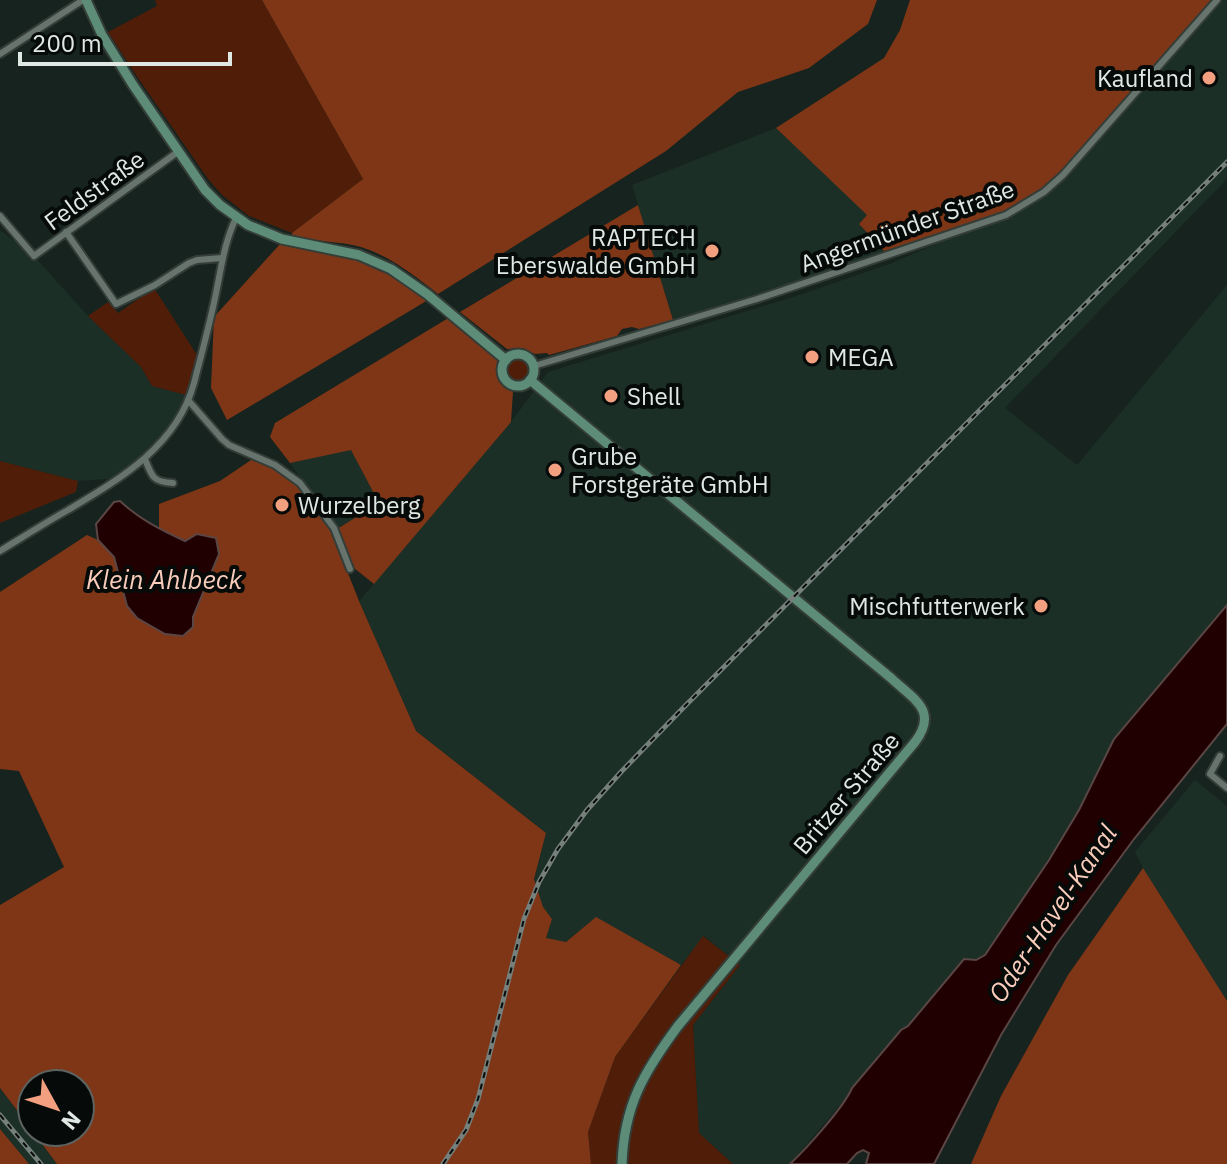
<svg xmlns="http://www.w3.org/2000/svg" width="1227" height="1164" viewBox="0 0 1227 1164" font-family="'IBM Plex Sans',sans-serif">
<rect width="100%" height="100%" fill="#17231e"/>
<g fill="#1b2f26">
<path d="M 1216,0 L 1227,0 L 1227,179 L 1005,408 L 1077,465 L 1227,285 L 1227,605 L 1114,739 L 1079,810 L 1049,861 L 985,955 L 976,960 L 964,959 L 790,1164 L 733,1164 L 699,1133 L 693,1025 L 740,965 L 704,936 L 681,965 L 596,918 L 565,942 L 545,939 L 552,919 L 543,908 L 534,879 L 546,833 L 416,731 L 359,601 L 511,422 L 548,372 L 796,296 L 892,263 L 984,223 Z"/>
<path d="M 776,128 L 868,215 L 859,224 L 886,253 L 673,320 L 632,185 Z"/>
<path d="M 0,230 L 34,256 L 88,316 L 141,367 L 152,386 L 186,395 L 162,440 L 119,478 L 78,481 L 0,461 Z"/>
<path d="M 351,449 L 379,503 L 337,529 L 290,463 Z"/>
<path d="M 1195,780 L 1227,806 L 1227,1001 L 1143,868 L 1135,852 Z"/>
<path d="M 0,1088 L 32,1132 L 57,1164 L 29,1164 L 0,1129 Z"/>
</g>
<g fill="#501e08">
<path d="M 155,0 L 262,0 L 363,179 L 292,233 L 249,216 L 222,195 L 208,179 L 138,78 L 108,32 L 157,6 Z"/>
<path d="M 154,288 L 197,355 L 186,395 L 152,386 L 141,367 L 88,316 L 108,302 L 118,313 Z"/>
<circle cx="519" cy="370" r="11"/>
<path d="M 0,461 L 78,481 L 76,492 L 0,523 Z"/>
<path d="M 703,936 L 740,965 L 693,1025 L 699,1133 L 733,1164 L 591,1164 L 588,1132 L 615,1057 Z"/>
</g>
<g fill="#7f3616">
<path d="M 262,0 L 877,0 L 868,24 L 809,68 L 738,92 L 666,151 L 438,294 C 415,276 390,256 361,247 C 339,241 314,242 292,235 L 292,233 L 363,179 Z"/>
<path d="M 910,0 L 1216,0 L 1063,175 L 1006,215 L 886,253 L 859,224 L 867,215 L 776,128 L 884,58 L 900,30 Z"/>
<path d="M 638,205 L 673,320 L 639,329 L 632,327 L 622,329 L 617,336 L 549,355 L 547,353 L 535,354 L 523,348 L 507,349 L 460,312 Z"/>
<path d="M 281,243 L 358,258 L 394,274 L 428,300 L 227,420 L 211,388 L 214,317 Z"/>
<path d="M 450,317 L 498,360 L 502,379 L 513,391 L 511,422 L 374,584 L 354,568 L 337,529 L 379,503 L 351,450 L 290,463 L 270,437 L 275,423 Z"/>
<path d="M 254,458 L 274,468 L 297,485 L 315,506 L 331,530 L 359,601 L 416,731 L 546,833 L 534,879 L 543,907 L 552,919 L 546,938 L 566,942 L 596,917 L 681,965 L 615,1057 L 588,1132 L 591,1164 L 57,1164 L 33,1132 L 80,1132 L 80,1084 L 32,1084 L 32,1130 L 0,1088 L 0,905 L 64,867 L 19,771 L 0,769 L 0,592 L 87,535 L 98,540 L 114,557 L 137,618 L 165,634 L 192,627 L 193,617 L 219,554 L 159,529 L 159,504 L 220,481 Z"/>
<path d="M 1143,868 L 1227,1001 L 1227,1164 L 971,1164 L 1001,1096 L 1068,975 Z"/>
<path d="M 0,1129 L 29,1164 L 0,1164 Z"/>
</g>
<g fill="#200000" stroke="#5a4644" stroke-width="2">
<path d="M 120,501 C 139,519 161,530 185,541 L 197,534 L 216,538 L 219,554 L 193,617 L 193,627 L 183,636 L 165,634 L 137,618 L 127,606 L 114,557 L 98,540 L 96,524 L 114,502 Z"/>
<path d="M 1227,605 L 1227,724 L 1134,839 L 1056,945 L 1001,1035 L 934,1164 L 866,1164 L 869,1153 L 863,1150 L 857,1153 L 847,1164 L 790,1164 C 807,1148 844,1107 852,1088 L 901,1030 L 908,1026 L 964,959 L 976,960 L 985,955 L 1049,860 L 1079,810 L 1114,739 Z"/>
</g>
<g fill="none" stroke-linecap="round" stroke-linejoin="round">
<g stroke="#343d38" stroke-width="10">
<g id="street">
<path d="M 0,54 L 83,0"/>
<path d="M 0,216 L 34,256 L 179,151"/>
<path d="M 66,232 L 116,304 L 155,285 L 189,263 L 197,260 L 222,258"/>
<path d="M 534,366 L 757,299 L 1006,215 L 1044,192 L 1063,175 L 1217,0"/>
<path d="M 188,400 L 222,439 L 229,445 L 275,465 L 300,483 L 334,528 L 350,569"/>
<path d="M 145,459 C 152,477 153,482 173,483"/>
<path d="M 0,551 C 23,537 45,523 68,510 C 120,479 177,446 194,383 C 202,352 211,320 217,288 C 222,263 225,241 236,218"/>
<path d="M 1220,756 L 1210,774 L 1227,788"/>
</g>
</g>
<g stroke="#343d38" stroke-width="13">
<g id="secondary">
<path d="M 86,0 L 102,35 L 133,85 L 205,190 L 220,205 L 248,225 L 282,239 L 359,255 L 391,269 L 427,294 L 506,360"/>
<circle cx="518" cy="370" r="16"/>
<path d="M 530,380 L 891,678 C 913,699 939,710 915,742 L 678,1026 C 644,1072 624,1105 622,1164"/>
</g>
</g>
<use href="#street" stroke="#66746d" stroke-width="6"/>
<use href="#secondary" stroke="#5d8d79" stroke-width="9"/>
<g stroke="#757f7b" stroke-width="5">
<g id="rail">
<path d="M 0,1115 L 41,1164"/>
<path d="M 443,1164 L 466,1130 L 478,1099 L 524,919 L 539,882 L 558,849 L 587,810 L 621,772 L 686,705 L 1227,162"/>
</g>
</g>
<use href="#rail" stroke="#060b09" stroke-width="2" stroke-dasharray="6" stroke-linecap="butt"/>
</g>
<g fill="#f2a080" stroke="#060b09" stroke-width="3">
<circle cx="1209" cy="78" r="8"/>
<circle cx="712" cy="251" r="8"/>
<circle cx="812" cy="357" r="8"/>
<circle cx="611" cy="396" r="8"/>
<circle cx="555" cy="470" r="8"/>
<circle cx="282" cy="505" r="8"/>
<circle cx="1041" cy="606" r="8"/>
</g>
<g text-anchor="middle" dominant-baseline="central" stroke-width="8" stroke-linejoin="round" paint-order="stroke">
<g font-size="24" fill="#e0e8e4" stroke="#060b09" text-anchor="start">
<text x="1193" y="78" text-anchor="end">Kaufland</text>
<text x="696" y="237" text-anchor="end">RAPTECH<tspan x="696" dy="28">Eberswalde GmbH</tspan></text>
<text x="828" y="357">MEGA</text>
<text x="627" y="396">Shell</text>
<text x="571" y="456">Grube<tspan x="571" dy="28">Forstgeräte GmbH</tspan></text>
<text x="298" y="505">Wurzelberg</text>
<text x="1025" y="606" text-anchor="end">Mischfutterwerk</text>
</g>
<g font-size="24" fill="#e0e8e4" stroke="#060b09">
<text transform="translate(94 190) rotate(-36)">Feldstraße</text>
<text transform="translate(907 226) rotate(-20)">Angermünder Straße</text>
<text transform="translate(846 793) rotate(-50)">Britzer Straße</text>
</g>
<g font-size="26" font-style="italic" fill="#f9ccbb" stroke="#060b09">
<text x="164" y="579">Klein Ahlbeck</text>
<text transform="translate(1052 913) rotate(-56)">Oder-Havel-Kanal</text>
</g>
</g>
<g transform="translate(56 1108) rotate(130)"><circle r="38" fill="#060b09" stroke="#5d6361" stroke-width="2"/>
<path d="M0-6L14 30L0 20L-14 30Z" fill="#f2a080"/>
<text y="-12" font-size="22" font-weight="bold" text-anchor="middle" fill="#e0e8e4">N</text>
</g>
<path d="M20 52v12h210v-12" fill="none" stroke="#e0e8e4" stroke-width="4"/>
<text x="32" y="52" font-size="24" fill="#e0e8e4" stroke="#060b09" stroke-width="6" paint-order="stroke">200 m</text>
</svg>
